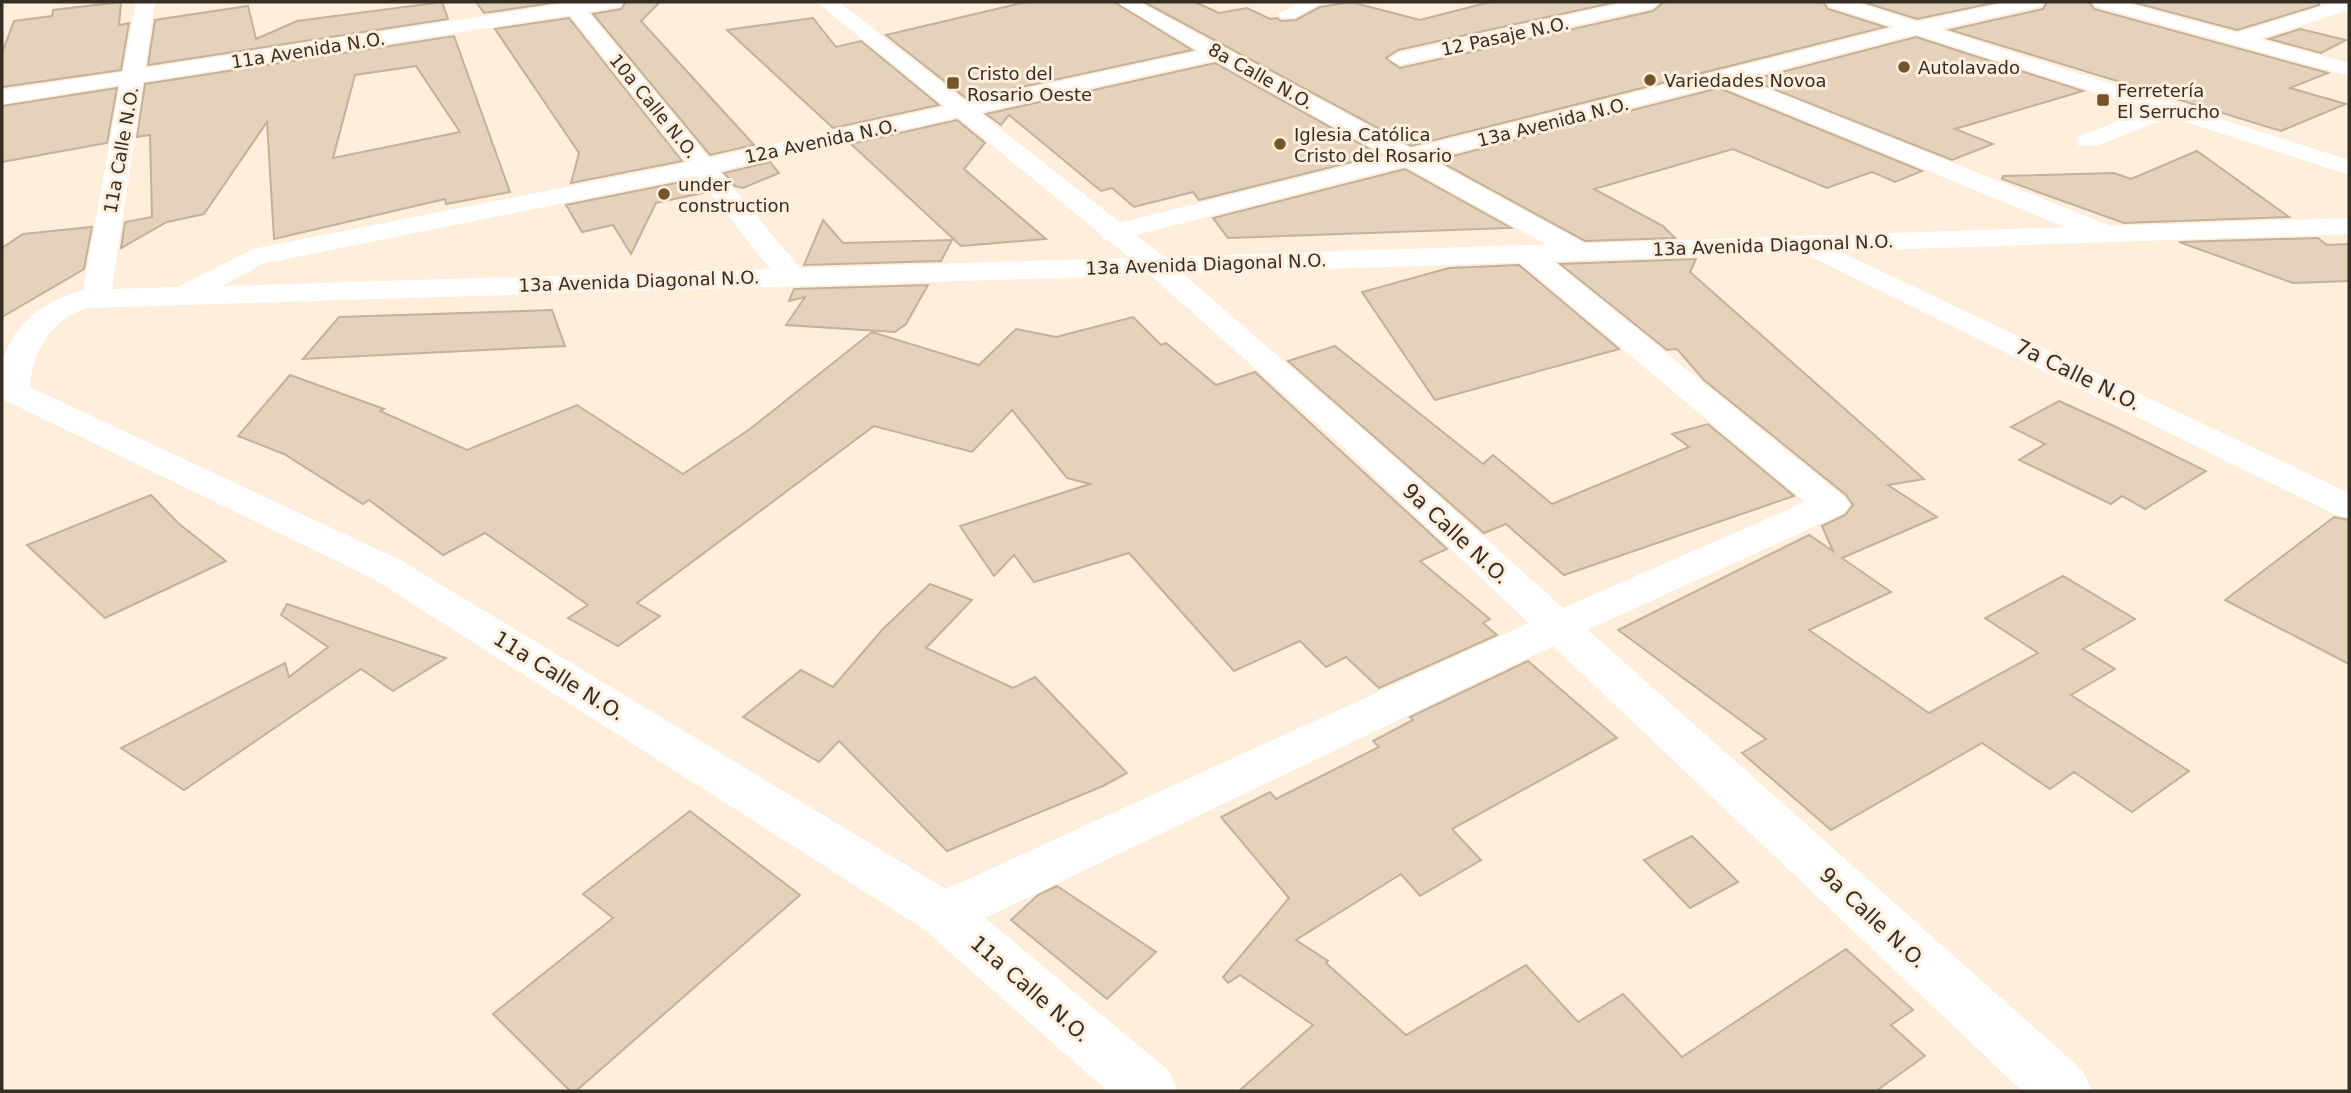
<svg xmlns="http://www.w3.org/2000/svg" width="2351" height="1093" viewBox="0 0 2351 1093" font-family="'DejaVu Sans',sans-serif">
<rect width="100%" height="100%" fill="#feeedb"/>
<g fill="#e5d2bb" stroke="#c4b19a" stroke-width="2" fill-rule="evenodd">
<path d="M 121,2 L 119,25 L 129,23 L 121,70 L 2,87 L 2,53 L 14,21 L 52,16 L 53,10 Z"/>
<path d="M 442,2 L 448,19 L 148,65 L 155,20 L 248,6 L 256,39 L 297,21 Z"/>
<path d="M 476,2 L 558,2 L 484,13 Z"/>
<path d="M 626,2 L 660,2 L 641,21 L 754,145 L 710,155 L 593,14 L 621,9 Z"/>
<path d="M 1026,2 L 1114,2 L 1192,50 L 967,99 L 886,35 Z"/>
<path d="M 1144,2 L 1195,2 L 1219,13 L 1247,8 L 1270,19 L 1277,18 L 1281,21 L 1296,20 L 1320,7 L 1351,2 L 1420,20 L 1490,2 L 1616,2 L 1398,50 L 1386,58 L 1400,68 L 1653,11 L 1664,2 L 1823,2 L 1828,9 L 1885,27 L 1411,146 Z"/>
<path d="M 1863,2 L 1998,2 L 1917,19 Z"/>
<path d="M 2047,2 L 2089,2 L 2094,9 L 2328,73 L 2290,88 L 2346,104 L 2281,131 L 1950,30 L 2043,9 Z"/>
<path d="M 2132,2 L 2319,2 L 2319,5 L 2237,30 Z"/>
<path d="M 569,18 L 682,161 L 571,183 L 579,153 L 495,29 Z"/>
<path d="M 813,18 L 836,47 L 861,41 L 939,105 L 833,128 L 727,30 Z"/>
<path d="M 2300,29 L 2346,40 L 2321,53 L 2269,39 Z"/>
<path d="M 454,36 L 510,192 L 446,204 L 445,199 L 274,239 L 267,122 L 204,214 L 167,222 L 121,248 L 125,222 L 152,217 L 150,135 L 137,137 L 145,84 ZM 416,66 L 460,132 L 333,158 L 355,75 Z"/>
<path d="M 1916,37 L 2083,91 L 1955,129 L 1993,144 L 1952,160 L 1751,80 Z"/>
<path d="M 1215,63 L 1380,155 L 1199,200 L 1193,192 L 1134,207 L 1112,188 L 1101,191 L 1009,115 L 1001,125 L 986,114 Z"/>
<path d="M 117,88 L 107,143 L 2,162 L 2,106 Z"/>
<path d="M 1719,88 L 1922,171 L 1895,182 L 1872,172 L 1827,188 L 1733,149 L 1594,189 L 1663,226 L 1675,238 L 1585,241 L 1437,160 Z"/>
<path d="M 957,120 L 985,143 L 964,169 L 1046,239 L 961,246 L 851,144 Z"/>
<path d="M 2197,151 L 2289,217 L 2124,223 L 2002,179 L 2003,176 L 2114,173 L 2131,179 Z"/>
<path d="M 770,162 L 779,173 L 743,188 L 735,186 L 724,173 Z"/>
<path d="M 1405,169 L 1511,228 L 1228,238 L 1213,218 Z"/>
<path d="M 696,179 L 707,192 L 656,203 L 631,254 L 613,225 L 582,232 L 566,205 Z"/>
<path d="M 823,220 L 843,243 L 952,240 L 941,261 L 804,265 Z"/>
<path d="M 92,227 L 84,269 L 2,317 L 2,248 L 23,234 Z"/>
<path d="M 2318,238 L 2327,245 L 2349,244 L 2349,281 L 2293,283 L 2179,242 Z"/>
<path d="M 1696,259 L 1690,272 L 1924,479 L 1888,485 L 1937,517 L 1842,558 L 1891,592 L 1809,630 L 1929,713 L 2038,653 L 1985,618 L 2063,576 L 2135,619 L 2083,649 L 2115,669 L 2071,695 L 2189,771 L 2132,812 L 2074,772 L 2050,789 L 1982,743 L 1831,830 L 1742,753 L 1766,739 L 1618,630 L 1809,535 L 1833,551 L 1822,526 L 1845,515 L 1853,505 L 1846,495 L 1704,380 L 1677,349 L 1667,350 L 1560,264 Z"/>
<path d="M 1519,265 L 1619,349 L 1435,400 L 1362,292 L 1449,268 Z"/>
<path d="M 928,285 L 906,324 L 895,332 L 786,325 L 805,297 L 789,301 L 794,289 Z"/>
<path d="M 552,310 L 565,346 L 303,359 L 339,317 Z"/>
<path d="M 1133,317 L 1161,345 L 1166,343 L 1216,385 L 1255,372 L 1447,549 L 1420,561 L 1490,619 L 1483,623 L 1497,635 L 1379,688 L 1346,657 L 1326,667 L 1300,641 L 1234,671 L 1129,553 L 1034,582 L 1014,555 L 994,576 L 960,526 L 1090,484 L 1067,478 L 1012,410 L 972,452 L 874,426 L 637,603 L 660,616 L 618,646 L 568,618 L 588,605 L 485,533 L 443,555 L 369,500 L 363,504 L 284,454 L 238,436 L 290,375 L 384,409 L 380,411 L 467,450 L 577,405 L 683,474 L 750,429 L 872,332 L 979,365 L 1016,329 L 1056,337 Z"/>
<path d="M 1335,346 L 1483,464 L 1493,455 L 1552,504 L 1689,447 L 1672,434 L 1708,424 L 1794,496 L 1564,575 L 1506,524 L 1484,533 L 1288,361 Z"/>
<path d="M 2059,401 L 2114,426 L 2206,471 L 2145,509 L 2122,496 L 2111,504 L 2019,460 L 2045,444 L 2011,427 Z"/>
<path d="M 151,495 L 178,523 L 226,561 L 105,618 L 27,545 Z"/>
<path d="M 2334,517 L 2349,520 L 2349,664 L 2225,600 Z"/>
<path d="M 930,584 L 972,600 L 926,648 L 1013,688 L 1035,677 L 1127,773 L 1103,786 L 947,851 L 839,741 L 819,762 L 743,717 L 801,670 L 833,687 L 882,630 Z"/>
<path d="M 287,604 L 446,658 L 393,691 L 361,669 L 184,790 L 121,748 L 285,663 L 289,677 L 328,647 L 281,615 Z"/>
<path d="M 1528,661 L 1617,738 L 1452,829 L 1481,860 L 1420,896 L 1401,874 L 1296,940 L 1328,961 L 1326,963 L 1406,1035 L 1526,965 L 1578,1022 L 1623,994 L 1682,1057 L 1846,949 L 1913,1010 L 1891,1025 L 1925,1056 L 1876,1091 L 1239,1091 L 1313,1025 L 1240,975 L 1228,983 L 1223,977 L 1289,898 L 1221,817 L 1270,792 L 1276,799 L 1379,747 L 1373,741 L 1413,720 L 1410,717 Z"/>
<path d="M 690,811 L 800,895 L 576,1091 L 570,1091 L 493,1014 L 613,918 L 583,894 Z"/>
<path d="M 1692,836 L 1738,882 L 1690,908 L 1644,860 Z"/>
<path d="M 1057,886 L 1156,952 L 1107,999 L 1011,920 L 1038,895 Z"/>
</g>
<g fill="none" stroke-linecap="round" stroke-linejoin="round">
<g fill="#fff" fill-rule="evenodd">
<path d="M 136,2 L 155,2 L 145,68 L 562,4 L 561,2 L 623,2 L 621,6 L 588,12 L 709,158 L 1199,51 L 1116,2 L 1139,2 L 1411,149 L 1916,22 L 2009,2 L 2044,2 L 2042,6 L 1918,34 L 1743,79 L 2116,228 L 2120,234 L 2116,240 L 2096,240 L 1719,85 L 1430,159 L 1590,246 L 1594,252 L 1590,258 L 1580,260 L 1570,258 L 1405,166 L 1113,241 L 1103,239 L 1099,233 L 1103,227 L 1387,156 L 1215,60 L 719,171 L 800,268 L 1157,257 L 1167,260 L 1171,266 L 1167,272 L 1157,275 L 87,308 C 50,320 33,351 30,387 L 400,560 L 946,889 L 1542,617 L 1805,502 L 1517,260 L 1513,254 L 1517,248 L 1527,246 L 1537,248 L 1844,497 L 1850,505 L 1844,513 L 1572,637 L 985,918 L 1169,1071 L 1178,1091 L 1107,1091 L 925,930 L 372,578 L 2,399 C 2,387 0,372 3,360 C 14,322 46,300 83,290 L 120,85 L 2,104 L 2,90 L 123,72 ZM 570,15 L 687,163 L 253,249 L 178,287 L 112,289 L 143,82 ZM 697,176 L 770,269 L 223,286 L 262,264 Z"/>
<path d="M 1299,2 L 1324,2 L 1295,18 L 1281,18 L 1278,14 Z"/>
<path d="M 1627,2 L 1662,2 L 1652,8 L 1399,65 L 1388,59 L 1399,53 Z"/>
<path d="M 2092,2 L 2123,2 L 2237,33 L 2336,2 L 2349,2 L 2349,10 L 2260,39 L 2349,63 L 2349,76 L 2095,6 Z"/>
<path d="M 2169,102 L 2177,104 L 2181,109 L 2177,114 L 2097,146 L 2079,146 L 2076,141 L 2079,136 Z"/>
<path d="M 1807,236 L 2349,493 L 2349,518 L 2336,515 L 1797,250 L 1793,244 L 1797,238 Z"/>
</g>
<g fill="#fff" fill-rule="evenodd">
<path d="M 817,2 L 839,2 L 1164,257 L 2349,218 L 2349,234 L 1183,274 L 1367,433 L 2083,1071 L 2092,1091 L 2022,1091 L 1343,447 L 1147,272 Z"/>
<path d="M 1826,2 L 1855,2 L 2349,160 L 2349,175 L 1829,6 Z"/>
</g>
</g>
<g fill="#74542a" stroke="#feeedb" stroke-width="2.5">
<circle cx="1904" cy="67" r="7"/>
<circle cx="1650" cy="80" r="7"/>
<rect x="946" y="76" width="14" height="14" rx="3.5"/>
<rect x="2096" y="93" width="14" height="14" rx="3.5"/>
<circle cx="1280" cy="144" r="7"/>
<circle cx="664" cy="194" r="7"/>
</g>
<g text-anchor="middle" dominant-baseline="central" stroke-width="6" stroke-linejoin="round" paint-order="stroke">
<g font-size="18" fill="#352e25" stroke="#feeedb">
<text transform="translate(1505 36) rotate(-12)">12 Pasaje N.O.</text>
<text transform="translate(308 50) rotate(-9)">11a Avenida N.O.</text>
<text transform="translate(1261 76) rotate(29)">8a Calle N.O.</text>
<text transform="translate(654 106) rotate(51)">10a Calle N.O.</text>
<text transform="translate(1553 122) rotate(-14)">13a Avenida N.O.</text>
<text transform="translate(821 141) rotate(-12)">12a Avenida N.O.</text>
<text transform="translate(121 150) rotate(-80)">11a Calle N.O.</text>
<text transform="translate(1773 245) rotate(-2)">13a Avenida Diagonal N.O.</text>
<text transform="translate(1206 264) rotate(-2)">13a Avenida Diagonal N.O.</text>
<text transform="translate(639 281) rotate(-2)">13a Avenida Diagonal N.O.</text>
</g>
<g font-size="18" fill="#352e25" stroke="#feeedb" text-anchor="start">
<text x="1918" y="67">Autolavado</text>
<text x="967" y="73">Cristo del<tspan x="967" dy="21">Rosario Oeste</tspan></text>
<text x="1664" y="80">Variedades Novoa</text>
<text x="2117" y="90">Ferretería<tspan x="2117" dy="21">El Serrucho</tspan></text>
<text x="1294" y="134">Iglesia Católica<tspan x="1294" dy="21">Cristo del Rosario</tspan></text>
<text x="678" y="184">under<tspan x="678" dy="21">construction</tspan></text>
</g>
<g font-size="21" fill="#352e25" stroke="#feeedb">
<text transform="translate(2078 375) rotate(26)">7a Calle N.O.</text>
<text transform="translate(1456 534) rotate(43)">9a Calle N.O.</text>
<text transform="translate(559 676) rotate(32)">11a Calle N.O.</text>
<text transform="translate(1873 918) rotate(43)">9a Calle N.O.</text>
<text transform="translate(1030 989) rotate(41)">11a Calle N.O.</text>
</g>
</g>
<rect width="2351" height="1093" fill="none" stroke="#352e25" stroke-width="7"/>
</svg>
